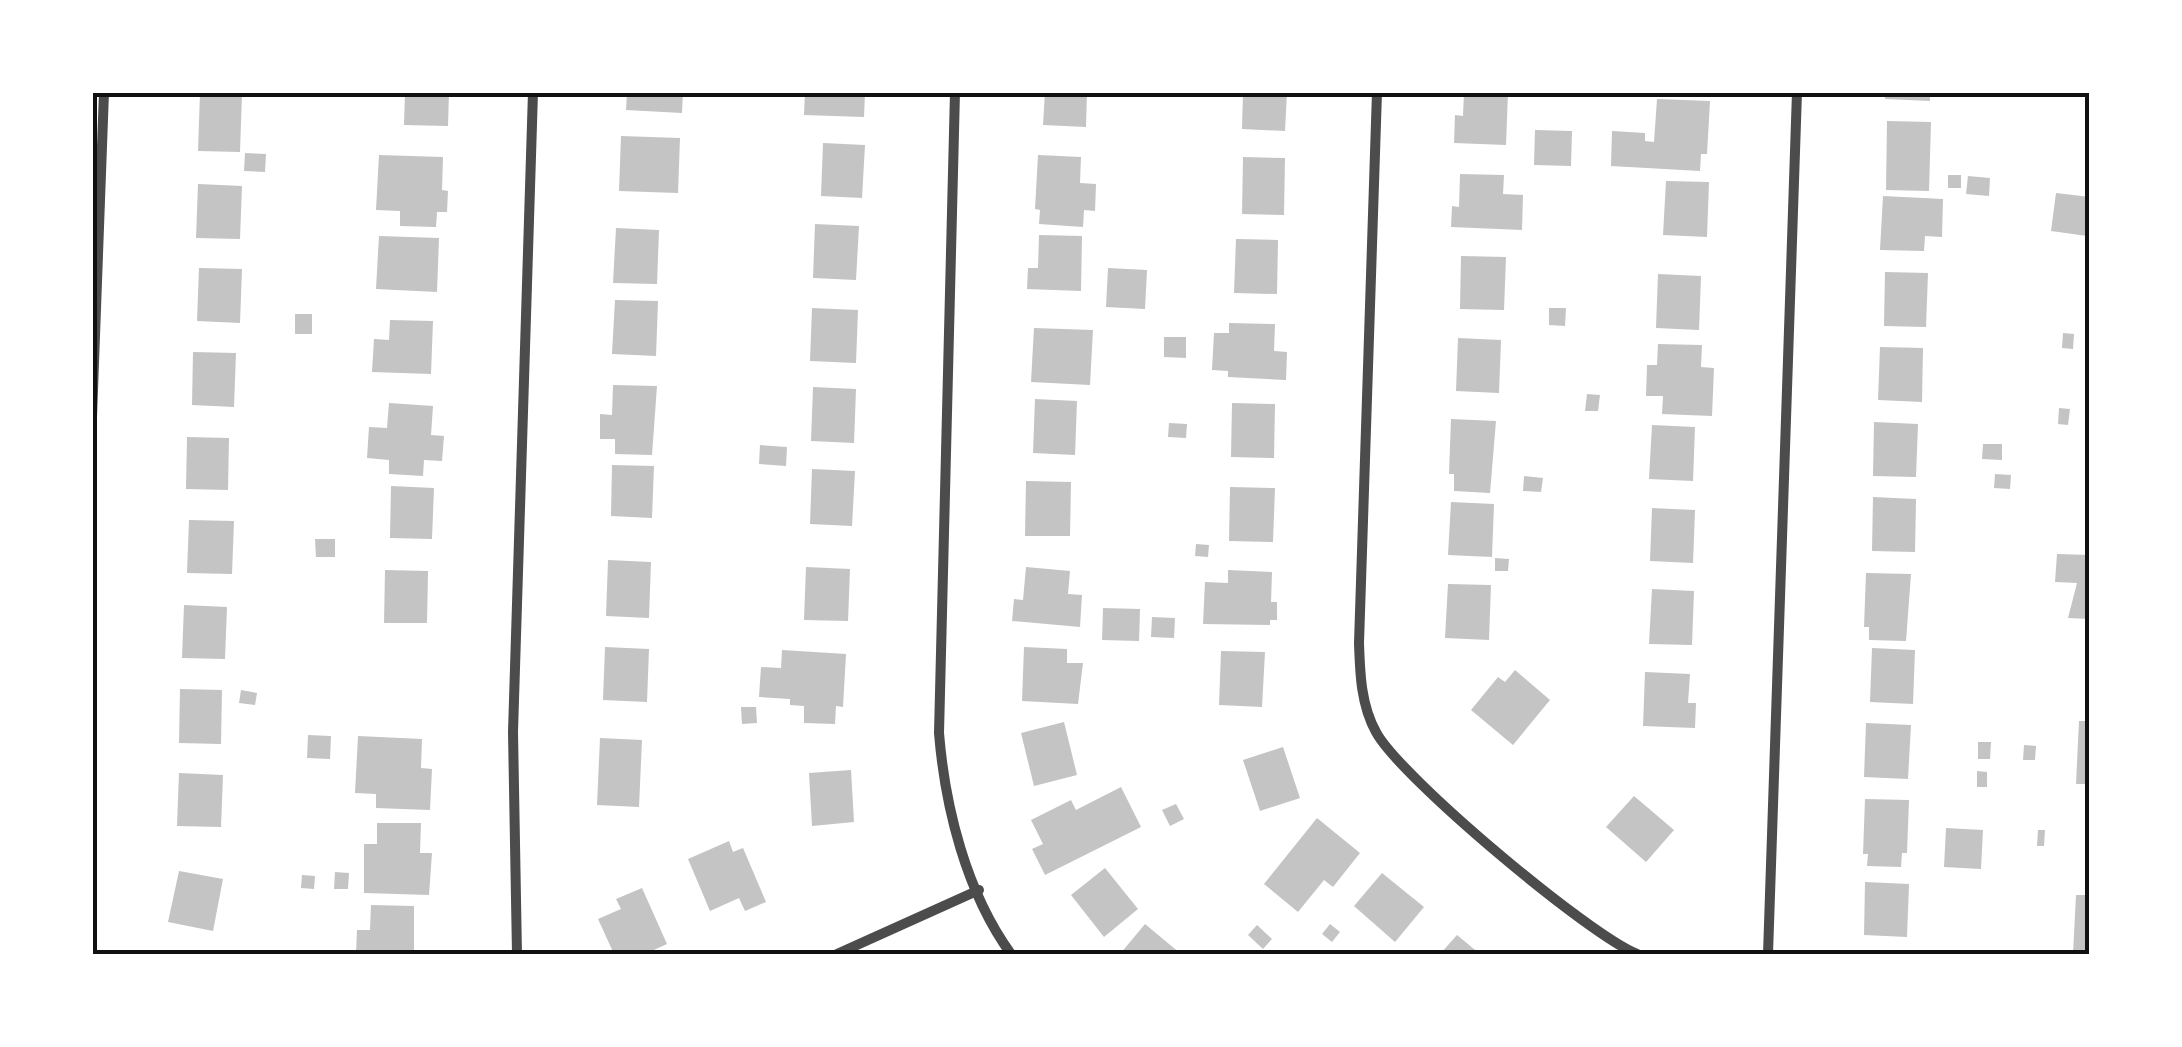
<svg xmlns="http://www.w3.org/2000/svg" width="2182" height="1047" viewBox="0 0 2182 1047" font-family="'Roboto Condensed',sans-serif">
<rect width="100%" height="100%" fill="#fff"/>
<g fill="#c4c4c4">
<path d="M 405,92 L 449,92 L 448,126 L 404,125 Z"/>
<path d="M 627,92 L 683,92 L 682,113 L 626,110 Z"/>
<path d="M 805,92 L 865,92 L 864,117 L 804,115 Z"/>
<path d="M 1045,92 L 1087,92 L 1086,127 L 1043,125 Z"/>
<path d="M 1243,92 L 1287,92 L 1285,131 L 1242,129 Z"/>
<path d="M 1464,92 L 1508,92 L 1506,145 L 1454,143 L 1455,115 L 1463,116 Z"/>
<path d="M 1886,92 L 1930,92 L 1930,101 L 1885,99 Z"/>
<path d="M 200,93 L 242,94 L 240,152 L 198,151 Z"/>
<path d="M 1657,99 L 1710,101 L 1707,154 L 1701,154 L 1700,171 L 1611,166 L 1612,131 L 1645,133 L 1645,141 L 1654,142 Z"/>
<path d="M 1887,121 L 1931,122 L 1929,191 L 1886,190 Z"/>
<path d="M 1535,130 L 1572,131 L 1571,166 L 1534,165 Z"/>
<path d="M 621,136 L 680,138 L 678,193 L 619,191 Z"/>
<path d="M 823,143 L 865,145 L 862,198 L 821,196 Z"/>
<path d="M 245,153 L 266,154 L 265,172 L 244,171 Z"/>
<path d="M 379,155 L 443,157 L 442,190 L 448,191 L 447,212 L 437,212 L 436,227 L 400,226 L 400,211 L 376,210 Z"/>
<path d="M 1038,155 L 1081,157 L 1080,183 L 1096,184 L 1095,211 L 1084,210 L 1083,227 L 1039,224 L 1040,210 L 1035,209 Z"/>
<path d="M 1243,157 L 1285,158 L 1284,215 L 1242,214 Z"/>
<path d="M 1460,174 L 1504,175 L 1503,194 L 1523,195 L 1522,230 L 1451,227 L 1452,206 L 1459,207 Z"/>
<rect x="1948" y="175" width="13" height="13"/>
<path d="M 1968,176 L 1990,178 L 1989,196 L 1966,194 Z"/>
<path d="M 1666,181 L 1709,182 L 1707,237 L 1663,235 Z"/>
<path d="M 198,184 L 242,186 L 240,239 L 196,238 Z"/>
<path d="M 2056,193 L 2090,197 L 2087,236 L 2051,231 Z"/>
<path d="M 1883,196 L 1943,199 L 1942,237 L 1925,236 L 1924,251 L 1880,250 Z"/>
<path d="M 815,224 L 859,226 L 856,280 L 813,278 Z"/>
<path d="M 616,228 L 659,230 L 657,284 L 613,283 Z"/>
<path d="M 1039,235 L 1082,236 L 1081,291 L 1027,289 L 1028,268 L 1038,268 Z"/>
<path d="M 379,236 L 439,238 L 437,292 L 376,289 Z"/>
<path d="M 1236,239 L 1278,240 L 1277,294 L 1234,293 Z"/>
<path d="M 1461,256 L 1506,257 L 1504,310 L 1460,309 Z"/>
<path d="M 199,268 L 242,269 L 240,323 L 197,321 Z"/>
<path d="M 1108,268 L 1147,270 L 1145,309 L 1106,307 Z"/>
<path d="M 1885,272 L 1928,273 L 1926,327 L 1884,326 Z"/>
<path d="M 1658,274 L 1701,276 L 1699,330 L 1656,328 Z"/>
<path d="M 615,300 L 658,301 L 656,356 L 612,354 Z"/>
<path d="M 812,308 L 858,310 L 856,363 L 810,361 Z"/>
<path d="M 1549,308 L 1566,308 L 1565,326 L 1549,325 Z"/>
<rect x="295" y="314" width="17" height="20"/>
<path d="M 390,320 L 433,321 L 431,374 L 372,372 L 374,339 L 389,340 Z"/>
<path d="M 1229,323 L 1275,324 L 1274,351 L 1287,352 L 1286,380 L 1228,377 L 1228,371 L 1212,370 L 1214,333 L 1229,333 Z"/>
<path d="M 1034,328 L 1093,330 L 1090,385 L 1031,382 Z"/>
<path d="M 2063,333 L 2074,334 L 2073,349 L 2062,348 Z"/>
<path d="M 1164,337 L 1186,337 L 1186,358 L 1164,357 Z"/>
<path d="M 1458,338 L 1501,340 L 1499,393 L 1456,391 Z"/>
<path d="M 1658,344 L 1702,345 L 1701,367 L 1714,368 L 1712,416 L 1662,414 L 1663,396 L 1646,396 L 1647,365 L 1657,365 Z"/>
<path d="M 1880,347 L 1923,348 L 1922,402 L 1878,400 Z"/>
<path d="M 193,352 L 236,353 L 234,407 L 192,405 Z"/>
<path d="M 613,385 L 657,386 L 652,455 L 615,454 L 615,439 L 600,439 L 600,414 L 612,415 Z"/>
<path d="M 813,387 L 856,389 L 854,443 L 811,441 Z"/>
<path d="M 1587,394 L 1600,395 L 1598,411 L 1585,411 Z"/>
<path d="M 1035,399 L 1077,401 L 1075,455 L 1033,453 Z"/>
<path d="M 389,403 L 433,406 L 431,435 L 444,436 L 442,461 L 424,460 L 423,476 L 389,474 L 389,460 L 367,458 L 369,427 L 387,428 Z"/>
<path d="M 1232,403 L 1275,404 L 1274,458 L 1231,457 Z"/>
<path d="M 2059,408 L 2070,409 L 2068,425 L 2058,424 Z"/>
<path d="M 1451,419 L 1496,421 L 1490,493 L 1454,491 L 1454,474 L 1449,474 Z"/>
<path d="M 1874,422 L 1918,424 L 1916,477 L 1873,476 Z"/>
<path d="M 1169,423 L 1187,424 L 1186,438 L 1168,437 Z"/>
<path d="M 1652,425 L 1695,427 L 1693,481 L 1649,479 Z"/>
<path d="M 187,437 L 229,438 L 228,490 L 186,489 Z"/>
<path d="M 1983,444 L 2002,444 L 2002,460 L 1982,459 Z"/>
<path d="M 760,445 L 787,447 L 786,466 L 759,464 Z"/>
<path d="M 612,465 L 654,466 L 652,518 L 611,516 Z"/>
<path d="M 812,469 L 855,471 L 852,526 L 810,524 Z"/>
<path d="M 1995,474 L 2011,475 L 2010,489 L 1994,488 Z"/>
<path d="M 1524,476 L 1543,478 L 1541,492 L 1523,491 Z"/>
<path d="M 1026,481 L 1071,482 L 1070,536 L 1025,536 Z"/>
<path d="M 391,486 L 434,488 L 432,539 L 390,538 Z"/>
<path d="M 1230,487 L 1275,488 L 1273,542 L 1229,541 Z"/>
<path d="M 1873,497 L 1916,499 L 1915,552 L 1872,551 Z"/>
<path d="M 1451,502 L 1494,504 L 1492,557 L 1448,555 Z"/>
<path d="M 1652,508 L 1695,510 L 1693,563 L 1650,561 Z"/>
<path d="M 189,520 L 234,521 L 232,574 L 187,573 Z"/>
<path d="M 315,539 L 335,539 L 335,557 L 316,557 Z"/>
<path d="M 1196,544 L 1209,545 L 1208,557 L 1195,556 Z"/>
<path d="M 2057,554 L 2090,555 L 2090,619 L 2068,618 L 2077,583 L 2055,582 Z"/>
<path d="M 1495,558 L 1509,559 L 1508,571 L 1495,571 Z"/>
<path d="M 608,560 L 651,562 L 649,618 L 606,616 Z"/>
<path d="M 806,567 L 850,569 L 848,621 L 804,620 Z"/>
<path d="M 1026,567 L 1070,571 L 1068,594 L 1082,595 L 1080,627 L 1012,621 L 1014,599 L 1023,600 Z"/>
<path d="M 385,570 L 428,571 L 427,623 L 384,623 Z"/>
<path d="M 1228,570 L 1272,572 L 1271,602 L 1277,602 L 1277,620 L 1270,620 L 1270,625 L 1203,624 L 1205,582 L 1228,583 Z"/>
<path d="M 1866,573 L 1911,574 L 1906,641 L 1869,640 L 1869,627 L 1864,627 Z"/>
<path d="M 1448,584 L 1491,585 L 1489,640 L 1445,638 Z"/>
<path d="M 1652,589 L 1694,591 L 1692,645 L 1649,644 Z"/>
<path d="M 184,605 L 227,607 L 225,659 L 182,658 Z"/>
<path d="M 1103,608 L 1140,609 L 1139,641 L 1102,640 Z"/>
<path d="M 1152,617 L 1175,618 L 1174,638 L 1151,637 Z"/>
<path d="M 605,647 L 649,649 L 647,702 L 603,700 Z"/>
<path d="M 1024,647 L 1067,649 L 1067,663 L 1083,663 L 1078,704 L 1022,701 Z"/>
<path d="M 1872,648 L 1915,650 L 1913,704 L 1870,702 Z"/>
<path d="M 782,650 L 846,654 L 843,707 L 836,706 L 835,724 L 804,723 L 804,706 L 790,705 L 790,699 L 759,697 L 761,667 L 781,668 Z"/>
<path d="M 1221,651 L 1265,652 L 1262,707 L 1219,705 Z"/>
<path d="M 1515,670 L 1550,700 L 1513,745 L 1471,710 L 1498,677 L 1505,682 Z"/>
<path d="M 1645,672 L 1690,674 L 1688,703 L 1696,703 L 1695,728 L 1643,726 Z"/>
<path d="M 180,689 L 222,690 L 221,744 L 179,743 Z"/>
<path d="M 241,690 L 257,693 L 255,705 L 239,703 Z"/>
<path d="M 741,707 L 756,707 L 757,723 L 742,724 Z"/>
<path d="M 2079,721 L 2090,721 L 2090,784 L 2076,784 Z"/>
<path d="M 1064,722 L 1077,775 L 1034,786 L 1021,733 Z"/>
<path d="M 1866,723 L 1911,725 L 1908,779 L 1864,777 Z"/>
<path d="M 308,735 L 331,736 L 330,759 L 307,758 Z"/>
<path d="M 358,736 L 422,739 L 421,768 L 432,769 L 430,810 L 376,808 L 376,794 L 355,793 Z"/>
<path d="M 600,738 L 642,740 L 639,807 L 597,805 Z"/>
<path d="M 1978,742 L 1991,742 L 1990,759 L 1978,759 Z"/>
<path d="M 2024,745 L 2036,746 L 2035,760 L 2023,760 Z"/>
<path d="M 1283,747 L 1300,798 L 1260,811 L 1243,760 Z"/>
<path d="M 851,770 L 854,822 L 812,826 L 809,773 Z"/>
<path d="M 1977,771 L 1987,772 L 1987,787 L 1977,787 Z"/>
<path d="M 179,773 L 223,775 L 221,827 L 177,826 Z"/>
<path d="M 1121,787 L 1141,827 L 1045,875 L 1032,849 L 1043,844 L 1031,820 L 1071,800 L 1076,810 Z"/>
<path d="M 1634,796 L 1674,830 L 1646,862 L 1606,827 Z"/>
<path d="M 1865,799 L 1909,800 L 1907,853 L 1902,853 L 1901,867 L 1867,866 L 1868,854 L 1863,854 Z"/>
<path d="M 1176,804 L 1184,819 L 1170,826 L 1162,810 Z"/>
<path d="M 1317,818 L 1360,853 L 1333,887 L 1324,880 L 1298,912 L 1264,884 Z"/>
<path d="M 377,823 L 421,823 L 420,853 L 432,853 L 429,895 L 364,893 L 364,844 L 377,844 Z"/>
<path d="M 1946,828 L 1983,830 L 1981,869 L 1944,867 Z"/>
<path d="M 2038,830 L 2045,830 L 2044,846 L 2037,846 Z"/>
<path d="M 729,841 L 733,852 L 743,848 L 766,902 L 745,911 L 739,898 L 710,911 L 688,859 Z"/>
<path d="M 1105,868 L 1138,909 L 1104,937 L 1071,895 Z"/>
<path d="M 179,871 L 223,879 L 213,931 L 168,922 Z"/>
<path d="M 335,872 L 349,873 L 348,889 L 334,889 Z"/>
<path d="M 1382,873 L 1424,907 L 1395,942 L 1354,906 Z"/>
<path d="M 302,875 L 315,876 L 314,889 L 301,888 Z"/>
<path d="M 1865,882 L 1909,884 L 1907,937 L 1864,935 Z"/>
<path d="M 642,888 L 667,944 L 645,954 L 614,954 L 598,919 L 621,909 L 616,899 Z"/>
<path d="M 2076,895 L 2090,895 L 2090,954 L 2073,954 Z"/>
<path d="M 371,905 L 414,906 L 414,954 L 356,954 L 357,930 L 370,930 Z"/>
<path d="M 1145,924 L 1181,954 L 1120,954 Z"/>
<path d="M 1330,924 L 1340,932 L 1332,942 L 1322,934 Z"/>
<path d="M 1257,925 L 1272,939 L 1263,949 L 1248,935 Z"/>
<path d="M 1457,935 L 1480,954 L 1440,954 Z"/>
</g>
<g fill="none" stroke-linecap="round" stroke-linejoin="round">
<g stroke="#4c4c4c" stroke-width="10">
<path d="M 955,92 L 939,733 C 945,807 966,892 1011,954"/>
<path d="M 1377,92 L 1359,643 C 1360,674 1361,705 1376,732 C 1399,776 1590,936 1637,954"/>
<path d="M 92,417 L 104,92"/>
<path d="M 517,954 L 513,732 L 533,92"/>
<path d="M 837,954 L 979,890"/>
<path d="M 1768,954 L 1797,92"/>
</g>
</g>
<rect width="2182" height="1047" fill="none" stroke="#ffffff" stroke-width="190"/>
<rect x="95" y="95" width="1992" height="857" fill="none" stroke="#111" stroke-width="4"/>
</svg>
